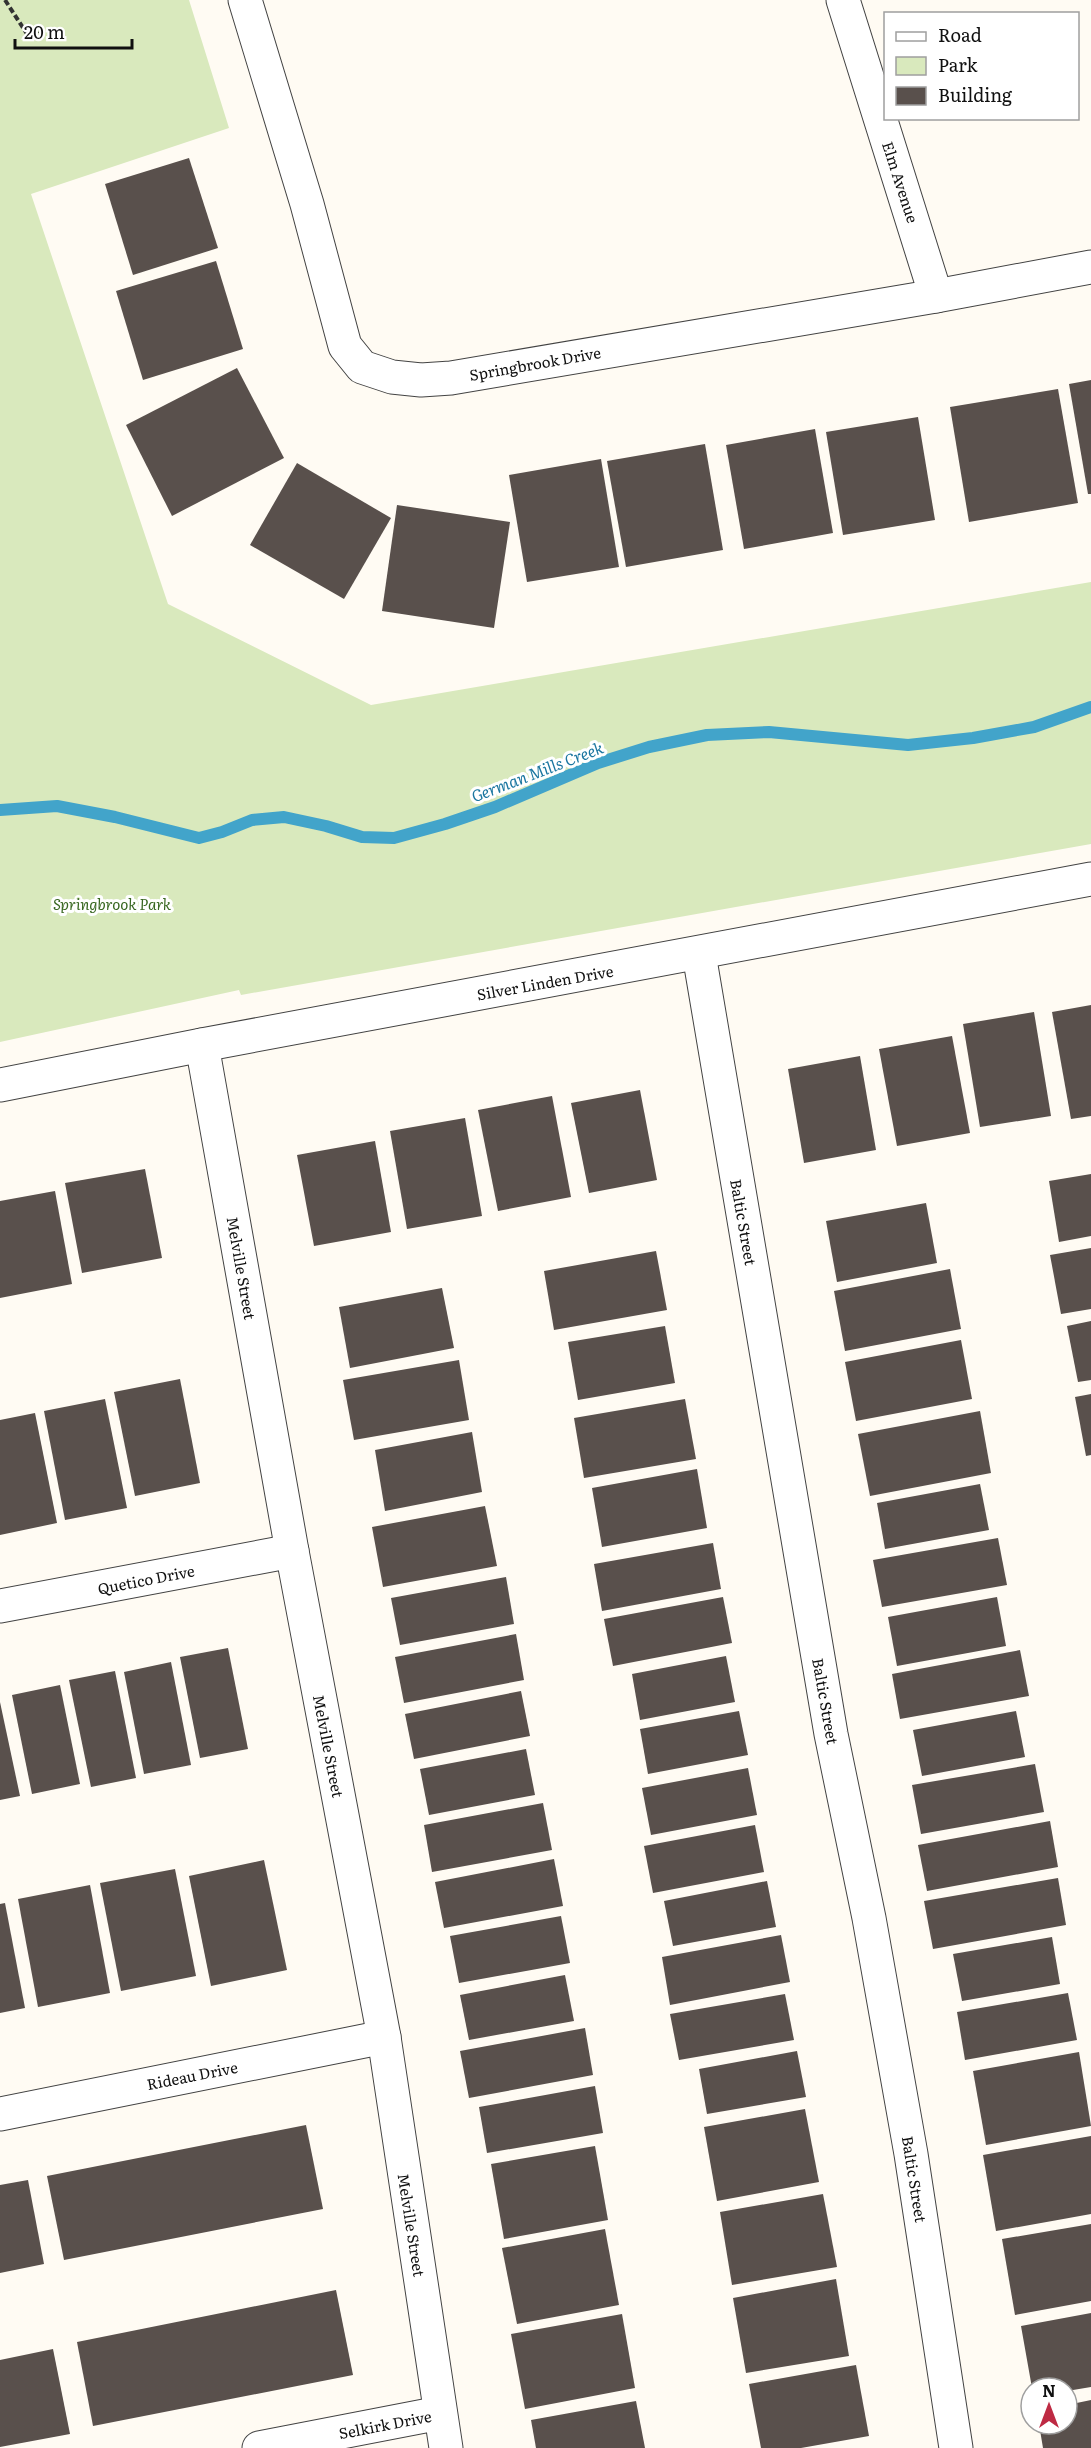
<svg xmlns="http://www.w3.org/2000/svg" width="1091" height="2448" viewBox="0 0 1091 2448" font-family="Literata,serif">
<rect width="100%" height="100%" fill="#fffbf3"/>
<path fill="#d9e9bd" d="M 0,0 L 189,0 L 229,128 L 31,194 L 168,604 L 371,705 L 1091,582 L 1091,844 L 241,995 L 239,990 L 0,1042 Z"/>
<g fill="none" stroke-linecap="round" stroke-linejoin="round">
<path stroke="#42a4ca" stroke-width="12" d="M 0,810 L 57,806 L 115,817 L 199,838 L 222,832 L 252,820 L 284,817 L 326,826 L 362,837 L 394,838 L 445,824 L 495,807 L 598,763 L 649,747 L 707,735 L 769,732 L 908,745 L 973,738 L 1034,727 L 1091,707"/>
</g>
<g fill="#59504c">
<path d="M 189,158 L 218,248 L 133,275 L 105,184 Z"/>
<path d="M 216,261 L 243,349 L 143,380 L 116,291 Z"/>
<path d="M 237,368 L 284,458 L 172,516 L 126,425 Z"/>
<path d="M 1091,380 L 1091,494 L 1088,494 L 1069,384 Z"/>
<path d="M 1058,389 L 1078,503 L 969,522 L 950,407 Z"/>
<path d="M 918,417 L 935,520 L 843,535 L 826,432 Z"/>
<path d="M 815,429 L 833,533 L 744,549 L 726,445 Z"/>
<path d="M 705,444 L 723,550 L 626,567 L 607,461 Z"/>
<path d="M 601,459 L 619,567 L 527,582 L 509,475 Z"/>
<path d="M 297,463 L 391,518 L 344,599 L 250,545 Z"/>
<path d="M 397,505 L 510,522 L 494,628 L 382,611 Z"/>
<path d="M 1091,1005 L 1091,1116 L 1071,1119 L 1052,1012 Z"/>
<path d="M 1034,1012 L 1051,1116 L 980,1127 L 963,1024 Z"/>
<path d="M 952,1036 L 970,1133 L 897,1146 L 879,1049 Z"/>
<path d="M 860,1056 L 876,1150 L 804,1163 L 788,1069 Z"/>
<path d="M 640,1090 L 657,1180 L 589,1193 L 571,1103 Z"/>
<path d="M 552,1096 L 571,1197 L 498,1211 L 478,1110 Z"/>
<path d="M 465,1118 L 482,1216 L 407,1229 L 390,1131 Z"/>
<path d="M 375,1141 L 391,1232 L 314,1246 L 297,1155 Z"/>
<path d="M 145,1169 L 162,1258 L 82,1273 L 65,1183 Z"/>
<path d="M 1091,1174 L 1091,1236 L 1059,1242 L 1049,1181 Z"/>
<path d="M 55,1191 L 72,1284 L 0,1298 L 0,1201 Z"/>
<path d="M 926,1203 L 937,1263 L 837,1282 L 826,1221 Z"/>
<path d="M 1091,1248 L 1091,1309 L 1061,1314 L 1050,1255 Z"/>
<path d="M 656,1251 L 667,1310 L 554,1330 L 544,1271 Z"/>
<path d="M 950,1269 L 961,1329 L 845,1351 L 834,1291 Z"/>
<path d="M 442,1288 L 454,1348 L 350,1368 L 339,1307 Z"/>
<path d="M 1091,1321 L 1091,1380 L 1078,1382 L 1067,1326 Z"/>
<path d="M 665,1326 L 675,1383 L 578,1400 L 568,1342 Z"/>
<path d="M 961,1340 L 972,1399 L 856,1421 L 845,1362 Z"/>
<path d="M 459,1360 L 469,1420 L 354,1440 L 343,1380 Z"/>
<path d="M 180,1379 L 200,1483 L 135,1496 L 114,1392 Z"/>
<path d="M 1091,1394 L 1091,1455 L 1086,1456 L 1075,1397 Z"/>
<path d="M 105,1399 L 127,1508 L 65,1520 L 44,1411 Z"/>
<path d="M 685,1399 L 696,1459 L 584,1478 L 574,1418 Z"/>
<path d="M 980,1411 L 991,1473 L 870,1496 L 858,1434 Z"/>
<path d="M 35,1413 L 57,1523 L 0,1535 L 0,1420 Z"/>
<path d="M 472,1432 L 482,1492 L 385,1511 L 375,1450 Z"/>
<path d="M 697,1469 L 707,1528 L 602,1547 L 592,1488 Z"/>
<path d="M 980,1484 L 989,1530 L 885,1549 L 877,1503 Z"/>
<path d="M 485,1506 L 497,1566 L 383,1587 L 372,1527 Z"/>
<path d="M 998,1538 L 1007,1585 L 882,1607 L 873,1560 Z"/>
<path d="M 713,1543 L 721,1589 L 602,1611 L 594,1564 Z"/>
<path d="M 506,1577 L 514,1624 L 400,1645 L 391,1598 Z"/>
<path d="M 723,1597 L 732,1643 L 613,1666 L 604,1619 Z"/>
<path d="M 997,1597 L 1006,1646 L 897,1666 L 888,1617 Z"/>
<path d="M 516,1634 L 524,1680 L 404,1703 L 395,1657 Z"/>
<path d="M 228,1648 L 248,1749 L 200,1758 L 180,1657 Z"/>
<path d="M 1020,1650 L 1029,1696 L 900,1719 L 892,1674 Z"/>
<path d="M 726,1656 L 735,1702 L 640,1720 L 632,1674 Z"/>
<path d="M 171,1662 L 191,1765 L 144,1774 L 124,1672 Z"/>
<path d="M 115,1671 L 136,1778 L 91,1787 L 69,1680 Z"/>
<path d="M 60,1685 L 80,1784 L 32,1794 L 12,1695 Z"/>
<path d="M 521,1691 L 530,1736 L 414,1759 L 405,1714 Z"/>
<path d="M 0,1702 L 20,1796 L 0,1800 Z"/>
<path d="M 739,1711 L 748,1755 L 648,1774 L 640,1729 Z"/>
<path d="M 1016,1711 L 1025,1757 L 922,1776 L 913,1730 Z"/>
<path d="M 526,1749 L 535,1795 L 429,1815 L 420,1769 Z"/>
<path d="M 1035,1764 L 1044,1812 L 921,1834 L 912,1785 Z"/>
<path d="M 748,1768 L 757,1815 L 651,1835 L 642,1788 Z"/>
<path d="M 543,1803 L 552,1850 L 432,1872 L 424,1825 Z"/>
<path d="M 1050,1821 L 1058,1867 L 927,1891 L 918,1845 Z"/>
<path d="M 755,1825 L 764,1872 L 653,1893 L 644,1846 Z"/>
<path d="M 554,1859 L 563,1906 L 444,1928 L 435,1882 Z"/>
<path d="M 264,1860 L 287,1970 L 211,1986 L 189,1876 Z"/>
<path d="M 175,1869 L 196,1976 L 121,1991 L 100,1883 Z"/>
<path d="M 1058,1878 L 1066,1925 L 933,1949 L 924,1901 Z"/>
<path d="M 767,1881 L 776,1927 L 673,1946 L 664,1901 Z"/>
<path d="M 90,1885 L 110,1993 L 38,2007 L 18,1899 Z"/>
<path d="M 5,1903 L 25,2008 L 0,2013 L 0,1904 Z"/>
<path d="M 561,1916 L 570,1963 L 459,1983 L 450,1936 Z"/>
<path d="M 781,1935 L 790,1982 L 670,2005 L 662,1957 Z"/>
<path d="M 1052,1937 L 1060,1984 L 962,2001 L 953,1954 Z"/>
<path d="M 565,1975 L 574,2021 L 469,2040 L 460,1995 Z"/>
<path d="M 1068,1993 L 1077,2040 L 965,2060 L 957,2012 Z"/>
<path d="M 785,1994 L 794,2040 L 679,2060 L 670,2014 Z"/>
<path d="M 585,2028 L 593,2075 L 469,2098 L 460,2051 Z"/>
<path d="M 797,2051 L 806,2097 L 707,2114 L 699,2069 Z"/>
<path d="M 1079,2052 L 1091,2126 L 986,2145 L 973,2071 Z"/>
<path d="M 595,2086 L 603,2133 L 487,2153 L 479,2107 Z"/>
<path d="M 805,2109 L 819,2182 L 717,2201 L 704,2127 Z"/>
<path d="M 306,2125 L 323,2209 L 64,2260 L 47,2176 Z"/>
<path d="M 1091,2136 L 1091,2214 L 996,2231 L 983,2155 Z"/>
<path d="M 595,2146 L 608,2220 L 504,2239 L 491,2164 Z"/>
<path d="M 28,2180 L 44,2264 L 0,2273 L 0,2185 Z"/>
<path d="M 823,2194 L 837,2267 L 732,2285 L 720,2212 Z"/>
<path d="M 1091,2224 L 1091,2301 L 1015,2315 L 1002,2239 Z"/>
<path d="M 605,2229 L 619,2305 L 517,2324 L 502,2248 Z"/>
<path d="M 836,2279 L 849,2356 L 746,2373 L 733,2298 Z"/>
<path d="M 336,2290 L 353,2375 L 93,2426 L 77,2342 Z"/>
<path d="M 1091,2313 L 1091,2387 L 1067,2391 L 1067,2388 L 1032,2388 L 1021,2326 Z"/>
<path d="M 622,2314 L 635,2388 L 525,2409 L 511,2334 Z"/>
<path d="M 53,2349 L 70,2434 L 0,2447 L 0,2360 Z"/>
<path d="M 856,2365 L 869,2436 L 801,2448 L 761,2448 L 749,2384 Z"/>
<path d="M 1091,2400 L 1091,2448 L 1043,2448 L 1039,2424 L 1067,2424 L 1067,2405 Z"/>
<path d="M 636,2401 L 645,2448 L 536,2448 L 531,2420 Z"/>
</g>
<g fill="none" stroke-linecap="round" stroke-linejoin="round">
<g stroke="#434343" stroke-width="35">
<g id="minor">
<path d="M 245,0 L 307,204 L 345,346 L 362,367 L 392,377 L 421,380 L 451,378 L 936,296 L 1091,267"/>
<path d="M 843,0 L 936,296"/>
<path d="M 699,954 L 831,1734 L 869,1918 L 911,2154 L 956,2448"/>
<path d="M 202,1045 L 292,1551 L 384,2037 L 446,2448"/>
<path d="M 0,1085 L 202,1045 L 1091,879"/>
<path d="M 0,1606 L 292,1551"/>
<path d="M 0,2114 L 384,2037"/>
<path d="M 259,2448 L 440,2413"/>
</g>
</g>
<path stroke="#323232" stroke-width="4" stroke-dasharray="6 3" stroke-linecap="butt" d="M 5,0 L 29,37 L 38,31"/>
<use href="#minor" stroke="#fff" stroke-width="33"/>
</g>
<g text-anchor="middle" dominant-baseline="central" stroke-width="6" stroke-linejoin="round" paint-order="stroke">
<g font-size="15" fill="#101010" stroke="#fff">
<text transform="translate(901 182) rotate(72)">Elm Avenue</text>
<text transform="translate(535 363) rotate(-10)">Springbrook Drive</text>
<text transform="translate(545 982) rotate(-10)">Silver Linden Drive</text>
<text transform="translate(744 1222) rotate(80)">Baltic Street</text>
<text transform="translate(242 1268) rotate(80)">Melville Street</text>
<text transform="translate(146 1579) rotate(-11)">Quetico Drive</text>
<text transform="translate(826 1701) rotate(80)">Baltic Street</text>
<text transform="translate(329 1746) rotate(79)">Melville Street</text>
<text transform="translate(192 2075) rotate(-11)">Rideau Drive</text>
<text transform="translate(915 2179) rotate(81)">Baltic Street</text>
<text transform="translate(412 2225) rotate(81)">Melville Street</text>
<text transform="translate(385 2424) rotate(-11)">Selkirk Drive</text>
</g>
<g font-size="15" font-style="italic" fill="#386721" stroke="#fff">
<text x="112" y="903">Springbrook Park</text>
</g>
<g font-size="16" font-style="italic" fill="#1b76a0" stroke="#fff">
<text transform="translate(537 771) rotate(-21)">German Mills Creek</text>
</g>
</g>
<rect x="884" y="12" width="195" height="108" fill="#ffffff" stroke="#9f9f9f" stroke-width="1.5"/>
<rect x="896" y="32" width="30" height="9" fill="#ffffff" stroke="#9f9f9f" stroke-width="1.5"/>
<text x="938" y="42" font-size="18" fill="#101010">Road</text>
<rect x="896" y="57" width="30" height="18" fill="#d9e9bd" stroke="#9f9f9f" stroke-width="1.5"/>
<text x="938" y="72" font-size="18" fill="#101010">Park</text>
<rect x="896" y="87" width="30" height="18" fill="#59504c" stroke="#9f9f9f" stroke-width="1.5"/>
<text x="938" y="102" font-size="18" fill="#101010">Building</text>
<g transform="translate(1049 2406)"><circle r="28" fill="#ffffff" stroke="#9f9f9f" stroke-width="1.5"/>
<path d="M0-4.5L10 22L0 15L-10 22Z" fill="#be2a43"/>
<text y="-9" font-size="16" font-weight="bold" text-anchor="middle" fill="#101010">N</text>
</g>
<path d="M15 39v9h117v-9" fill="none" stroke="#101010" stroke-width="3"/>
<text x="24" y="39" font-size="18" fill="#101010" stroke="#ffffff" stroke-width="4.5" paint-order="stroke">20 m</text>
</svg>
